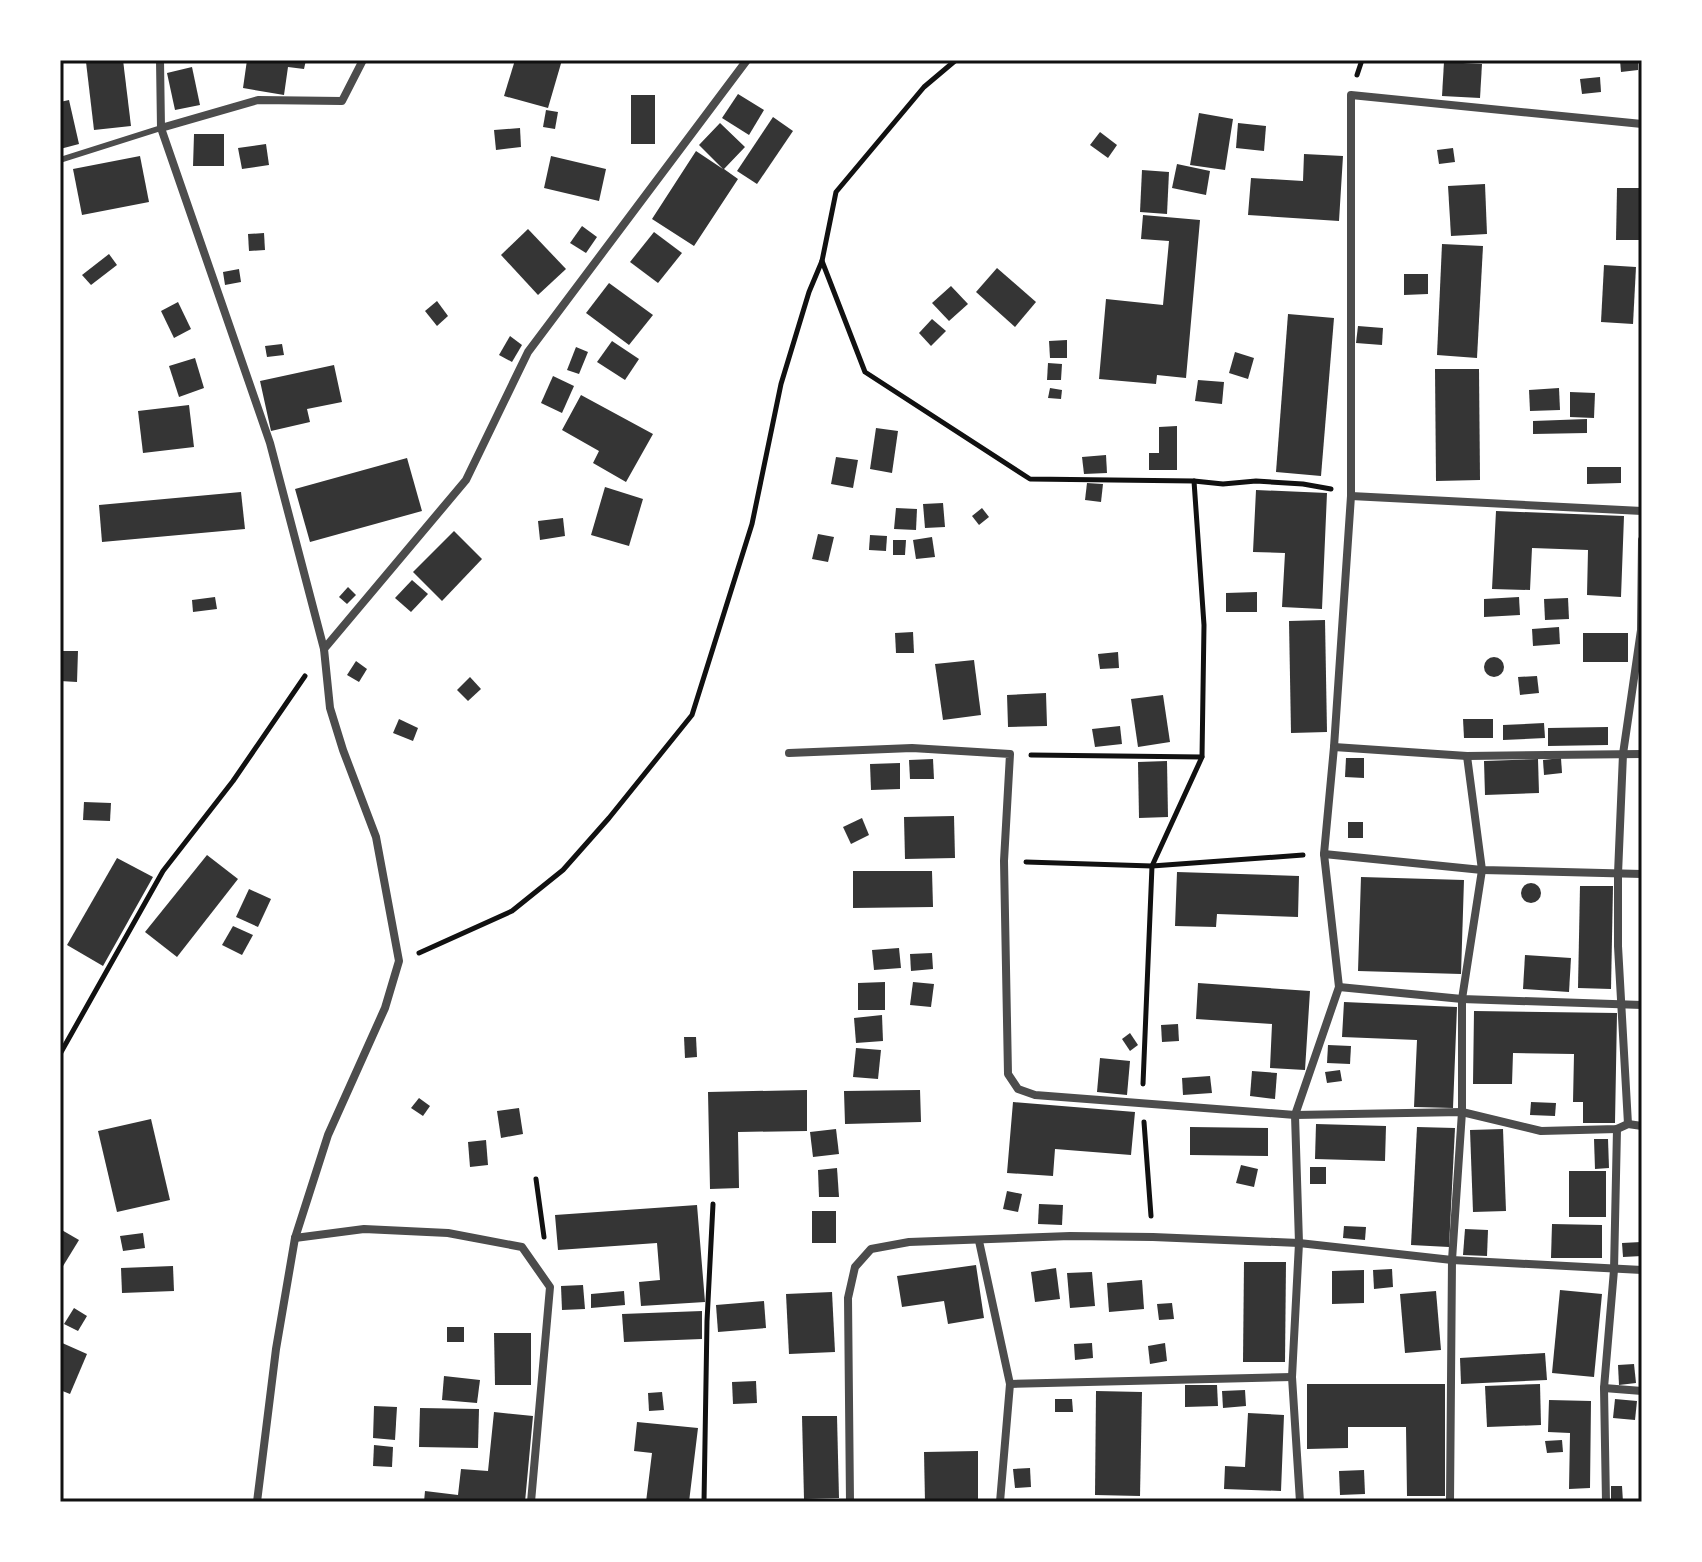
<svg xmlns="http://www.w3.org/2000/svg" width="1702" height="1562" viewBox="0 0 1702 1562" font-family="'Sofia Sans Condensed',sans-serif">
<rect width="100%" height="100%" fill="#fff"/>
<g fill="#353535">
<path d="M 102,60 L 123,60 L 131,126 L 94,130 L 86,62 Z"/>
<path d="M 247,60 L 306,60 L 304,69 L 288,67 L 284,95 L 243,88 Z"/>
<path d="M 515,60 L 562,60 L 548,108 L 504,96 Z"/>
<path d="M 1620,60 L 1638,60 L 1638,70 L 1621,72 Z"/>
<path d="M 1444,62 L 1482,64 L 1480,98 L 1442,96 Z"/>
<path d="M 192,67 L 200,105 L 175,110 L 167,73 Z"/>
<path d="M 1600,77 L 1601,92 L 1582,94 L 1580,79 Z"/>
<path d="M 738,94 L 764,110 L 749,135 L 722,118 Z"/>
<rect x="631" y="95" width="24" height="49"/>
<path d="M 69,100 L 79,144 L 60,149 L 60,102 Z"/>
<path d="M 546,110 L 558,112 L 555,129 L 543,127 Z"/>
<path d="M 1199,113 L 1233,119 L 1225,170 L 1190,165 Z"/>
<path d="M 773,117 L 793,131 L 757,184 L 737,171 Z"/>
<path d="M 720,123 L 745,147 L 724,169 L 738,179 L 694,246 L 652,219 L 696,151 L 723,169 L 699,145 Z"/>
<path d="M 1238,123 L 1266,126 L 1264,151 L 1236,148 Z"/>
<path d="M 520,128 L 521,147 L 496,150 L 494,130 Z"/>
<path d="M 1100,132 L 1117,145 L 1108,158 L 1090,145 Z"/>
<path d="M 194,134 L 224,134 L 224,166 L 193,166 Z"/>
<path d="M 266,144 L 269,165 L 242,169 L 238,148 Z"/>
<path d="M 1453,148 L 1455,162 L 1439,164 L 1437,150 Z"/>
<path d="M 1304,154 L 1343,156 L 1339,221 L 1248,215 L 1251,178 L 1303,181 Z"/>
<path d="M 140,156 L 149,202 L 82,215 L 73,169 Z"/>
<path d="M 551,156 L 606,169 L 599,201 L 544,188 Z"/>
<path d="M 1177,164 L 1210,171 L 1206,195 L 1172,188 Z"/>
<path d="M 1142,170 L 1169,172 L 1167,214 L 1140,212 Z"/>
<path d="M 1485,184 L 1487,234 L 1451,236 L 1448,186 Z"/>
<path d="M 1617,188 L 1642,188 L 1642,240 L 1616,240 Z"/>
<path d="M 1143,215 L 1200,220 L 1186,378 L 1157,375 L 1156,384 L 1099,379 L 1106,299 L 1163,305 L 1169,241 L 1141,239 Z"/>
<path d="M 582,226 L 597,237 L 586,253 L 570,243 Z"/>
<path d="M 528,229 L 566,269 L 538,295 L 501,255 Z"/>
<path d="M 654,232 L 682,253 L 658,283 L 630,262 Z"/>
<path d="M 264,233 L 265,250 L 249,251 L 248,234 Z"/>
<path d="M 1442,244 L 1483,246 L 1477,358 L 1437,355 Z"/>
<path d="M 109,254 L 117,265 L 91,285 L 82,275 Z"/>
<path d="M 1604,265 L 1636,267 L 1633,324 L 1601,322 Z"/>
<path d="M 997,268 L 1036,302 L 1015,327 L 976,292 Z"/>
<path d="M 239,269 L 241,282 L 225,285 L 223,272 Z"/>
<path d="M 1404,274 L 1428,274 L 1428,294 L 1404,295 Z"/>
<path d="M 609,283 L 653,315 L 629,345 L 586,313 Z"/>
<path d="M 951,286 L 968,304 L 949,321 L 932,303 Z"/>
<path d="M 437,301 L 448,316 L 437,326 L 425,311 Z"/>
<path d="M 178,302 L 191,329 L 174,338 L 161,311 Z"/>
<path d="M 1288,314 L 1334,318 L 1321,476 L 1276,472 Z"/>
<path d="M 932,319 L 946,331 L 931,346 L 919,333 Z"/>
<path d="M 1358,326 L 1383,328 L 1382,345 L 1356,343 Z"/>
<path d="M 510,336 L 522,345 L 512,362 L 499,355 Z"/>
<path d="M 1067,340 L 1067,358 L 1050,358 L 1049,341 Z"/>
<path d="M 612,341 L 639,359 L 625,380 L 597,362 Z"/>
<path d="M 282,344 L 284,355 L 267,357 L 265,346 Z"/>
<path d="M 576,347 L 588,352 L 579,374 L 567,370 Z"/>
<path d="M 1235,352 L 1254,358 L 1248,379 L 1229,373 Z"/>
<path d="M 195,358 L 204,388 L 179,397 L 169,366 Z"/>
<path d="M 1048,363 L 1062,364 L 1061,380 L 1047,380 Z"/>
<path d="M 334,365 L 342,402 L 307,409 L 310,422 L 271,431 L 260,381 Z"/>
<path d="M 1435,369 L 1479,369 L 1480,480 L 1436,481 Z"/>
<path d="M 553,376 L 574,386 L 562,413 L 541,403 Z"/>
<path d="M 1198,380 L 1224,382 L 1222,404 L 1195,401 Z"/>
<path d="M 1050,388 L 1062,390 L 1061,399 L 1048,398 Z"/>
<path d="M 1559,388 L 1560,410 L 1530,411 L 1529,390 Z"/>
<path d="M 1570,392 L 1595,393 L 1594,418 L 1570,417 Z"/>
<path d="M 581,395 L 653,434 L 626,482 L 593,463 L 599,451 L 562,430 Z"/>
<path d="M 189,405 L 194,447 L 143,453 L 138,411 Z"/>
<path d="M 1587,419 L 1587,433 L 1533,434 L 1533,421 Z"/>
<path d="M 1177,426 L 1177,470 L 1149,470 L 1149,453 L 1159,453 L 1159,427 Z"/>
<path d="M 876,428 L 898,431 L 892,473 L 870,469 Z"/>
<path d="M 1106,455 L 1107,473 L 1084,474 L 1082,457 Z"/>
<path d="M 836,457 L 858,460 L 853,488 L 831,484 Z"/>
<path d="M 407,458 L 422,511 L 310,542 L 295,489 Z"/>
<path d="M 1587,467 L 1621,467 L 1621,483 L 1587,484 Z"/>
<path d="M 1087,483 L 1103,484 L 1101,502 L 1085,500 Z"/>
<path d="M 605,487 L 643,499 L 629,546 L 591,535 Z"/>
<path d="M 1256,490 L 1327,493 L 1322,609 L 1282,607 L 1285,553 L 1253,552 Z"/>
<path d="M 241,492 L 245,529 L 102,542 L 99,505 Z"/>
<path d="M 943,503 L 945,527 L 925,528 L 923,504 Z"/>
<path d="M 896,508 L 917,509 L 916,530 L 894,529 Z"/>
<path d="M 982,508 L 989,517 L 979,525 L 972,516 Z"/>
<path d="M 1496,511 L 1624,516 L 1621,597 L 1587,595 L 1588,550 L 1532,548 L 1530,590 L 1492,589 Z"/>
<path d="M 563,518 L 565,536 L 540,540 L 538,521 Z"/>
<path d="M 454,531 L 482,559 L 442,601 L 413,572 Z"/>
<path d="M 818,534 L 834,537 L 828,562 L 812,559 Z"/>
<path d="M 870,535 L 887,536 L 886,551 L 869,550 Z"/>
<path d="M 932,537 L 935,557 L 916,559 L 913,540 Z"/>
<path d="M 893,540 L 906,540 L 905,555 L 893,555 Z"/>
<path d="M 412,580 L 428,594 L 411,612 L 395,598 Z"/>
<path d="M 348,587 L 356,595 L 347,604 L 339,597 Z"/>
<path d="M 1257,592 L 1257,612 L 1226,612 L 1226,593 Z"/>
<path d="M 215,597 L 217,609 L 193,612 L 192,600 Z"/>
<path d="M 1519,597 L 1520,615 L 1484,617 L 1484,599 Z"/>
<path d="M 1568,598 L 1569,619 L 1545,620 L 1544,599 Z"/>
<path d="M 1325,620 L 1327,732 L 1291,733 L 1289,621 Z"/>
<path d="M 1559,627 L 1560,644 L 1533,646 L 1532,629 Z"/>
<path d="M 913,632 L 914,653 L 896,653 L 895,633 Z"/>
<rect x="1583" y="633" width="45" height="29"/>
<path d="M 60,651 L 78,651 L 77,682 L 60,681 Z"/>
<path d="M 1118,652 L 1119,668 L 1100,669 L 1098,654 Z"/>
<circle cx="1494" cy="667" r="10"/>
<path d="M 974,660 L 981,715 L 943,720 L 935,664 Z"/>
<path d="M 356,661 L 367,669 L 359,682 L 347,675 Z"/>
<path d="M 1537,676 L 1539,693 L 1520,695 L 1518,677 Z"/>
<path d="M 470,677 L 481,689 L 468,701 L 457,690 Z"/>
<path d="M 1046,693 L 1047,726 L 1008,727 L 1007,695 Z"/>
<path d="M 1163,695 L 1170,742 L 1138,747 L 1131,699 Z"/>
<path d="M 399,719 L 418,728 L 413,741 L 393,733 Z"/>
<path d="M 1463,719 L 1493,719 L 1493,738 L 1464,738 Z"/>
<path d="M 1544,723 L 1545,738 L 1503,740 L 1503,725 Z"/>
<path d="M 1120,726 L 1122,744 L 1095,747 L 1092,729 Z"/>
<path d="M 1608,727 L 1608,745 L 1548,746 L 1548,728 Z"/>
<path d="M 1346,758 L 1364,758 L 1364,778 L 1345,777 Z"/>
<path d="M 1561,758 L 1562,773 L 1544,775 L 1543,760 Z"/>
<path d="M 933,759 L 934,779 L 910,779 L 909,760 Z"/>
<path d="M 1538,759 L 1539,793 L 1485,795 L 1484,761 Z"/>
<path d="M 1167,761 L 1168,817 L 1139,818 L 1138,762 Z"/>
<path d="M 900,763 L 900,789 L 871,790 L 870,764 Z"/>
<path d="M 84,802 L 111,803 L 110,821 L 83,820 Z"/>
<path d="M 954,816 L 955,858 L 905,859 L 904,817 Z"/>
<path d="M 862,818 L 869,835 L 851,844 L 843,827 Z"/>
<rect x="1348" y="822" width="15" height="16"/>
<path d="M 207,855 L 238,879 L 177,957 L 145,932 Z"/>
<path d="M 117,858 L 153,877 L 103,966 L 67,945 Z"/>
<path d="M 853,871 L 932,871 L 933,907 L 853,908 Z"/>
<path d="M 1177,872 L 1299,876 L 1298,917 L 1217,914 L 1216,927 L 1175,926 Z"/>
<path d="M 1361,877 L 1464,880 L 1461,974 L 1358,971 Z"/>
<circle cx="1531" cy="893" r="10"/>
<path d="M 1580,886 L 1613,886 L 1611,989 L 1578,988 Z"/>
<path d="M 249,889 L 271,899 L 258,927 L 236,917 Z"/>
<path d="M 233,926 L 253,935 L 242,955 L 222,945 Z"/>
<path d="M 899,948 L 901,968 L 874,970 L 872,950 Z"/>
<path d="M 932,953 L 933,969 L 911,971 L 910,954 Z"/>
<path d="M 1525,955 L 1571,958 L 1569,992 L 1523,989 Z"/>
<path d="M 885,982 L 885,1010 L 858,1010 L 858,983 Z"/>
<path d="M 913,982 L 934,984 L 931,1007 L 910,1005 Z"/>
<path d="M 1198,983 L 1310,991 L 1305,1070 L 1270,1068 L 1272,1024 L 1196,1019 Z"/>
<path d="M 1344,1002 L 1457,1007 L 1453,1108 L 1414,1107 L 1417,1040 L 1342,1037 Z"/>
<path d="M 1474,1011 L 1617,1013 L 1615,1123 L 1583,1123 L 1583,1102 L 1573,1102 L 1574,1054 L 1513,1053 L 1512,1084 L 1473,1084 Z"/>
<path d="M 882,1015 L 883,1041 L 856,1043 L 854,1018 Z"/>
<path d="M 1178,1024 L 1179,1041 L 1162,1042 L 1161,1025 Z"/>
<path d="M 1130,1033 L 1138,1045 L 1130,1051 L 1122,1039 Z"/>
<path d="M 684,1037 L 696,1037 L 697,1057 L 685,1058 Z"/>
<path d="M 1328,1045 L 1351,1046 L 1350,1064 L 1327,1063 Z"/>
<path d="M 856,1048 L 881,1050 L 878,1079 L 853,1077 Z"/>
<path d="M 1100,1058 L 1130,1061 L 1127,1095 L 1097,1092 Z"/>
<path d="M 1340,1070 L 1342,1081 L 1327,1083 L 1325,1072 Z"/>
<path d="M 1252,1071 L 1277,1073 L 1275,1099 L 1250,1096 Z"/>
<path d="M 1210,1076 L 1212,1093 L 1183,1095 L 1182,1078 Z"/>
<path d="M 807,1090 L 807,1131 L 738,1132 L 739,1188 L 710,1189 L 708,1092 Z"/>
<path d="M 920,1090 L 921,1122 L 845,1124 L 844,1091 Z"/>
<path d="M 419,1098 L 430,1106 L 423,1116 L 411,1108 Z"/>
<path d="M 1013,1102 L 1135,1112 L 1131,1155 L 1055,1149 L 1053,1176 L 1007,1173 Z"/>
<path d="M 1531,1102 L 1556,1103 L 1555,1116 L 1530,1115 Z"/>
<path d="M 519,1108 L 523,1134 L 501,1138 L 497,1111 Z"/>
<path d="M 151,1119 L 170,1200 L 117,1212 L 98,1131 Z"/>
<path d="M 1316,1124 L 1386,1126 L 1385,1161 L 1315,1159 Z"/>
<path d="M 1190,1127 L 1268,1128 L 1268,1156 L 1190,1155 Z"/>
<path d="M 1417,1127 L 1455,1128 L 1449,1247 L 1411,1245 Z"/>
<path d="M 836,1129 L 839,1154 L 813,1157 L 810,1132 Z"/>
<path d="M 1503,1129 L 1506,1211 L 1473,1212 L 1470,1130 Z"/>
<path d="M 1594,1139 L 1608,1139 L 1609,1168 L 1595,1169 Z"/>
<path d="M 486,1140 L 488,1165 L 470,1167 L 468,1142 Z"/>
<path d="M 1241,1165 L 1258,1169 L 1254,1187 L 1236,1183 Z"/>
<rect x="1310" y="1167" width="16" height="17"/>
<path d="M 837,1168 L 839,1197 L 819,1197 L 818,1170 Z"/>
<rect x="1569" y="1171" width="37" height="46"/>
<path d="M 1007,1191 L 1022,1194 L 1018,1212 L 1003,1209 Z"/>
<path d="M 1039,1204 L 1063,1205 L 1062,1225 L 1038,1224 Z"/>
<path d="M 697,1205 L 705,1302 L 641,1306 L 639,1282 L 660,1280 L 657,1243 L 558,1250 L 555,1215 Z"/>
<rect x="812" y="1211" width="24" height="32"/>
<path d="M 1552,1224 L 1602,1225 L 1602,1258 L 1551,1258 Z"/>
<path d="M 1344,1226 L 1366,1227 L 1365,1240 L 1343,1238 Z"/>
<path d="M 60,1229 L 79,1240 L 60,1271 Z"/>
<path d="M 1465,1229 L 1488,1230 L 1487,1256 L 1463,1255 Z"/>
<path d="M 143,1233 L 145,1248 L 123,1251 L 120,1236 Z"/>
<path d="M 1641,1242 L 1642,1256 L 1623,1257 L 1622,1243 Z"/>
<path d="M 1244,1262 L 1286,1262 L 1285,1362 L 1243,1362 Z"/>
<path d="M 976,1265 L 984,1318 L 948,1324 L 944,1301 L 902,1307 L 897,1276 Z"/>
<path d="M 173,1266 L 174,1291 L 122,1293 L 121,1268 Z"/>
<path d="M 1056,1268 L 1060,1299 L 1035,1302 L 1031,1272 Z"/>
<path d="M 1392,1269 L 1393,1287 L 1374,1289 L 1373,1270 Z"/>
<path d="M 1364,1270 L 1364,1303 L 1332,1304 L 1332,1271 Z"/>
<path d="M 1092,1272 L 1095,1306 L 1070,1308 L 1067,1273 Z"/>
<path d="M 1142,1280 L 1144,1309 L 1109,1312 L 1107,1283 Z"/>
<path d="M 583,1285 L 585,1309 L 562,1310 L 561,1286 Z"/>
<path d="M 1560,1290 L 1602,1294 L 1594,1377 L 1552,1373 Z"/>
<path d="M 624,1291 L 625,1305 L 591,1308 L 591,1294 Z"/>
<path d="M 1436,1291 L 1441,1350 L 1405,1353 L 1400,1294 Z"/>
<path d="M 832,1292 L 835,1352 L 789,1354 L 786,1294 Z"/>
<path d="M 764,1301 L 766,1328 L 718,1332 L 716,1305 Z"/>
<path d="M 1172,1303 L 1174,1319 L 1159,1320 L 1157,1304 Z"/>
<path d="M 74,1308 L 87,1316 L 78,1331 L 64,1324 Z"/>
<path d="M 702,1311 L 702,1339 L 624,1342 L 622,1314 Z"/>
<rect x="447" y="1327" width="17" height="15"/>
<path d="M 494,1333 L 531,1333 L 531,1385 L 495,1385 Z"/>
<path d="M 60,1342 L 87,1354 L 70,1394 L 60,1390 Z"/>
<path d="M 1092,1343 L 1093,1358 L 1075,1360 L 1074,1344 Z"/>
<path d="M 1165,1343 L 1167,1361 L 1150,1364 L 1148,1346 Z"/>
<path d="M 1545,1353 L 1547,1380 L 1461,1384 L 1460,1358 Z"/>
<path d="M 1634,1364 L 1636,1383 L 1619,1385 L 1618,1365 Z"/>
<path d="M 444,1376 L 480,1380 L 477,1403 L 442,1400 Z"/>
<path d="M 756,1381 L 757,1403 L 733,1404 L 732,1382 Z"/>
<path d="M 1307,1384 L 1445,1384 L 1445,1496 L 1407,1496 L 1406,1427 L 1348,1427 L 1348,1448 L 1307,1449 Z"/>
<path d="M 1540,1384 L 1541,1425 L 1487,1427 L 1485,1386 Z"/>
<path d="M 1185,1385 L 1217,1385 L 1218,1406 L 1185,1407 Z"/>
<path d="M 1245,1390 L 1246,1406 L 1223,1408 L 1222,1391 Z"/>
<path d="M 1096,1391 L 1142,1392 L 1140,1496 L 1095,1495 Z"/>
<path d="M 662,1392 L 664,1410 L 649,1411 L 648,1393 Z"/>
<path d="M 1055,1399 L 1072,1399 L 1073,1412 L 1055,1412 Z"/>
<path d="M 1615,1399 L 1637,1401 L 1635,1420 L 1613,1418 Z"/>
<path d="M 1549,1400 L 1591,1401 L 1590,1488 L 1569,1489 L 1570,1433 L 1548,1432 Z"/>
<path d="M 374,1406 L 397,1407 L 395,1440 L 373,1438 Z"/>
<path d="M 420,1408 L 479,1409 L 478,1448 L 419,1447 Z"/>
<path d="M 494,1412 L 533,1416 L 525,1502 L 424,1502 L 425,1491 L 458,1495 L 461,1469 L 488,1471 Z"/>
<path d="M 1248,1413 L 1284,1415 L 1281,1491 L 1224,1489 L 1225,1466 L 1245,1467 Z"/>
<path d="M 802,1416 L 837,1416 L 839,1498 L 804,1499 Z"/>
<path d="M 637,1422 L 698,1428 L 689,1502 L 646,1502 L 652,1453 L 634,1451 Z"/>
<path d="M 1562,1440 L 1563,1452 L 1547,1453 L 1545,1441 Z"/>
<path d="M 374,1445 L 393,1447 L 392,1467 L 373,1466 Z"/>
<path d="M 978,1451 L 978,1502 L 925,1502 L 924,1452 Z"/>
<path d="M 1030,1468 L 1031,1487 L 1015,1488 L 1013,1469 Z"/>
<path d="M 1364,1470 L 1365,1494 L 1340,1495 L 1339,1471 Z"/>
<path d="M 1611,1486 L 1622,1486 L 1623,1502 L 1611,1502 Z"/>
</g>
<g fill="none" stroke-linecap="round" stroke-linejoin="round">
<g stroke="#111" stroke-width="5">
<path d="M 1357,75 L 1362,60"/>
<path d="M 822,261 L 865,372 L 1030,479 L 1194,481 L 1223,484 L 1256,481 L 1303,484 L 1331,489"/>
<path d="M 1031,755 L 1202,757"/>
<path d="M 1026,862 L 1152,866 L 1303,855"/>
<path d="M 419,953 L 512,911 L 563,870 L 609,818 L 692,715 L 752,524 L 781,384 L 809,292 L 822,261 L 836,192 L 924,87 L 956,60"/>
<path d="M 60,1054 L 163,871 L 233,781 L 305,676"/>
<path d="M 1143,1084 L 1152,866 L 1202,757 L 1204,625 L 1194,481"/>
<path d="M 1144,1122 L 1151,1216"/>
<path d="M 536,1179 L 544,1237"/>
<path d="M 704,1502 L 707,1321 L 713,1204"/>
</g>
<path stroke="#4c4c4c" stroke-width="6" d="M 60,160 L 161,128"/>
<g stroke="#4c4c4c" stroke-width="8">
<path d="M 160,60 L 161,128 L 270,443 L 324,649"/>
<path d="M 161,128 L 258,100 L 342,101 L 363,60"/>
<path d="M 1351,496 L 1642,511"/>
<path d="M 1334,747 L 1467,756 L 1642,754"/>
<path d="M 789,753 L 912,748 L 1010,754 L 1004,861 L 1008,1074 L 1018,1089 L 1035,1095 L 1295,1115 L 1462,1112 L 1541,1131 L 1617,1129 L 1628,1124 L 1642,1126"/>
<path d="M 1324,854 L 1482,870 L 1642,874"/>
<path d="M 1339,987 L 1462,999 L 1642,1005"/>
<path d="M 1628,1124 L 1618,946 L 1618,874 L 1623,754 L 1641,630 L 1642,540"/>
<path d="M 295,1238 L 364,1229 L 448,1233 L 522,1247 L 550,1287 L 531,1502"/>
<path d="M 979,1241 L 1010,1384 L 1000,1502"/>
<path d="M 1010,1384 L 1292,1377"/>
<path d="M 1604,1388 L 1642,1391"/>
<path d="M 257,1502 L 276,1349 L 295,1238 L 328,1135 L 385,1008 L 399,961 L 376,837 L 343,750 L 330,708 L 324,649 L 466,480 L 528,352 L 747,60"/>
<path d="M 850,1502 L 848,1298 L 855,1267 L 871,1249 L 909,1242 L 1070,1236 L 1153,1237 L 1299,1243 L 1452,1260 L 1642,1270"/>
<path d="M 1300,1502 L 1292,1377 L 1299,1243 L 1295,1115 L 1339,987 L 1324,854 L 1334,747 L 1351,496 L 1351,95 L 1642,124"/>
<path d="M 1450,1502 L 1452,1260 L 1462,1112 L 1462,999 L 1482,870 L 1467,756"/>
<path d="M 1606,1502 L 1604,1388 L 1614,1270 L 1617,1129"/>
</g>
</g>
<rect width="1702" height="1562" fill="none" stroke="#ffffff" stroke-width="124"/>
<rect x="62" y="62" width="1578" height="1438" fill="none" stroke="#111" stroke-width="3"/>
</svg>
